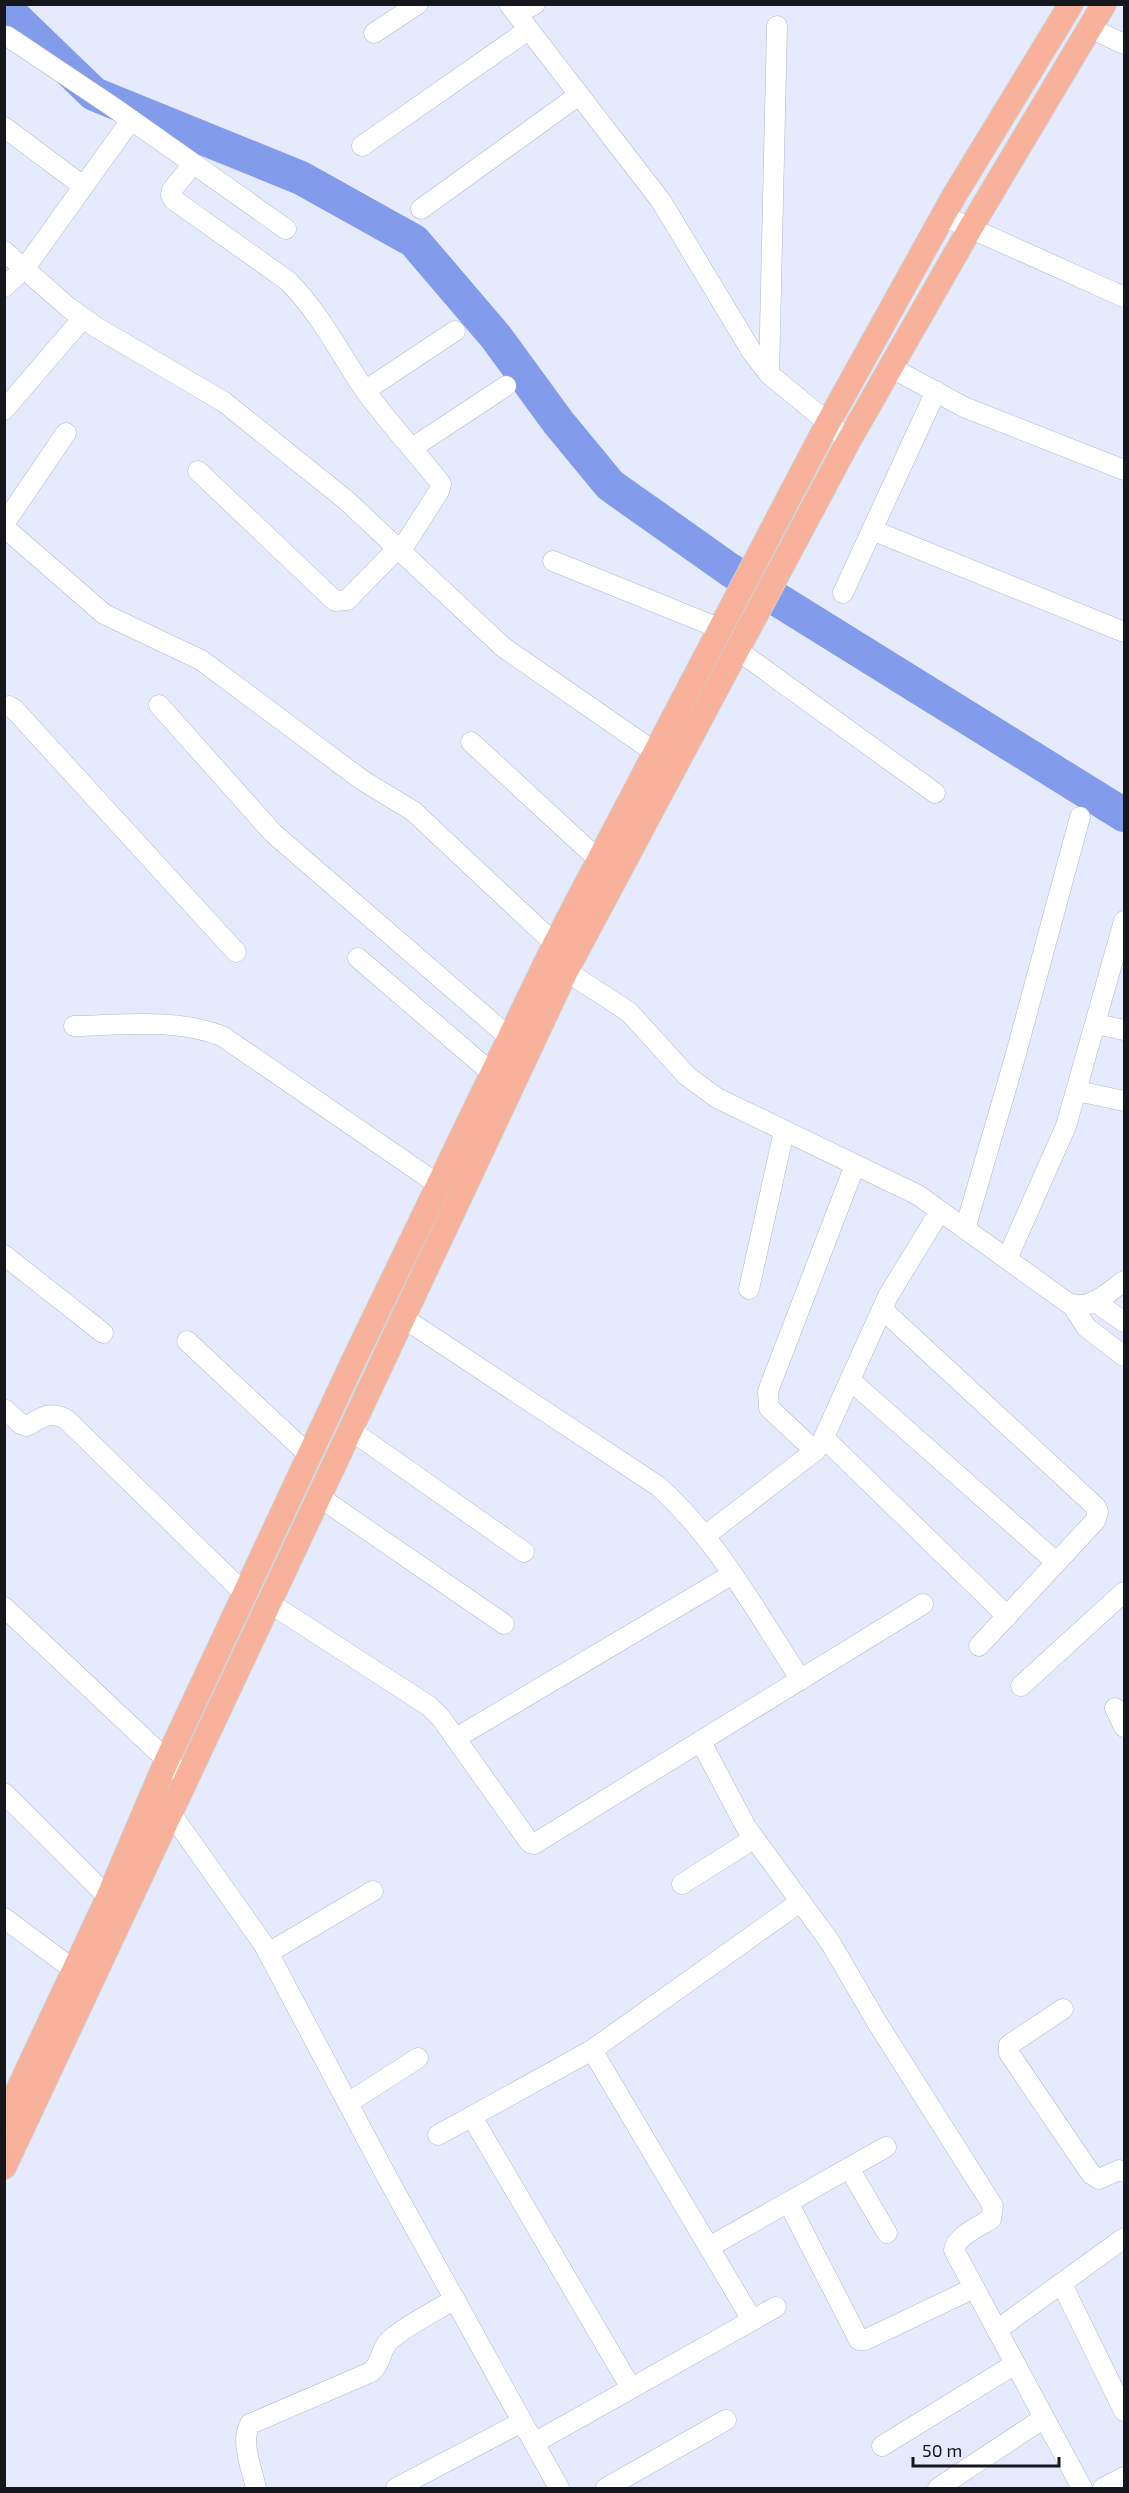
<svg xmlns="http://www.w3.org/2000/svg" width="1129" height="2493" viewBox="0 0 1129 2493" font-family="'Exo 2',sans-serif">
<rect width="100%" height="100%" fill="#e5ebfd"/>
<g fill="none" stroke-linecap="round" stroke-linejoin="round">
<path stroke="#839beb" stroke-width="34" d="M 4,23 L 12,15 L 94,94 L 301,178 L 414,241 L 496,337 L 558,422 L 610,485 L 730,570 L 1124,815"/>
<g stroke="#b2b7c8" stroke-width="21">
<g id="minor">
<path d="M 509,4 L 661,201 L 752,352 L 769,374 L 849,440"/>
<path d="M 517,14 L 535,4"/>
<path d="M 1090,28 L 1124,44"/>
<path d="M 374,33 L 418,4"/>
<path d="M 7,36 L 113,107 L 286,229"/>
<path d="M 4,127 L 83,186"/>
<path d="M 362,146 L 528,30"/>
<path d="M 193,164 L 172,190 L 171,195 L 174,200 L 288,281 C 318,311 337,348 360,383 C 384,419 415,450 441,484 L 439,491 L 400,552"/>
<path d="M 421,209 L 579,95"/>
<path d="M 943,216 L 1124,297"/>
<path d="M 4,251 L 68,307 L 96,327 L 224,402 L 346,500 L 503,647 L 656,753"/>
<path d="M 4,287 L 25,268 L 131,120"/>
<path d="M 890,367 L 964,407 L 1124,470"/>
<path d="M 769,374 L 777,26"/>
<path d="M 366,390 L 455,331"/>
<path d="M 4,410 L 83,318"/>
<path d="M 412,448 L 506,386"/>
<path d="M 198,471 L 335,601 L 347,600 L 397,549"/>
<path d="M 4,524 L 66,433"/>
<path d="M 4,527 L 104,614 L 201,660 L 362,780 L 413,811 L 555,944"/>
<path d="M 872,530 L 1124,632"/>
<path d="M 553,561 L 721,629"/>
<path d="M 843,593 L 936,391"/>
<path d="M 736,649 L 935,793"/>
<path d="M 159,705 L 273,833 L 510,1038"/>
<path d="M 4,707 L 9,706 L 14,709 L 236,952"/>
<path d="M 471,742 L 600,861"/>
<path d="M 358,958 L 493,1074"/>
<path d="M 566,971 L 629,1012 L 687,1076 L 717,1098 L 918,1195 L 1068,1303 C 1089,1312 1107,1293 1124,1281"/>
<path d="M 1096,1024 L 1124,1030"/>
<path d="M 74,1026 C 124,1025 174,1018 222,1036 L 439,1185"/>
<path d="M 1077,1091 L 1124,1101"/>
<path d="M 965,1229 L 1014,1061 L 1080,817"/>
<path d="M 4,1255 L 103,1333"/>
<path d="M 1007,1259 L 1066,1126 L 1124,921"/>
<path d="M 749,1289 L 784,1131"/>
<path d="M 1094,1301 L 1124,1322"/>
<path d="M 1072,1305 L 1086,1327 L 1124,1356"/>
<path d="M 882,1309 L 1096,1507 L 1098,1512 L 1095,1521 L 979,1646"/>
<path d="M 402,1317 L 658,1486 C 717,1539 757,1613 801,1680"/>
<path d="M 187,1341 L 309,1455"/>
<path d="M 850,1380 L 1057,1563"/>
<path d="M 4,1409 L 21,1424 L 27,1426 C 42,1417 51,1410 67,1420 L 245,1594"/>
<path d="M 349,1429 L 524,1552"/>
<path d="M 824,1438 L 1007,1616"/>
<path d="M 815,1451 L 769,1408 L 768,1391 L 855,1165"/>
<path d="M 318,1496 L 504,1624"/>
<path d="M 705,1536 L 815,1451 L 821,1444 L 888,1296 L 940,1211"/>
<path d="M 268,1602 L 429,1706 L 441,1718 L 530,1843 L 534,1844 L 923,1604"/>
<path d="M 4,1607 L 186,1778"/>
<path d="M 1021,1686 L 1124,1592"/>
<path d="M 1115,1708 L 1124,1727"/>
<path d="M 456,1738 L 731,1575"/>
<path d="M 701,1742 L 746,1827 L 830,1942 L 878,2024 L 993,2206 L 991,2219 C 980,2226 956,2236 954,2250 L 1082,2488"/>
<path d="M 4,1793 L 117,1906"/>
<path d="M 170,1812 L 264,1945 L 388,2179 L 559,2488"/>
<path d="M 682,1884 L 753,1839"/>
<path d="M 4,1918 L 74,1970"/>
<path d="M 268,1953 L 373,1891"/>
<path d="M 1063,2009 L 1009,2045 L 1009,2053 L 1091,2174 L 1099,2179 L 1119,2170 L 1124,2172"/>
<path d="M 592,2050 L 752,2320"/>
<path d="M 348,2103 L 418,2058"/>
<path d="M 472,2117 L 631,2388"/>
<path d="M 438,2135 L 592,2050 L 800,1902"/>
<path d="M 849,2168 L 887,2233"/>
<path d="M 788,2202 L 859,2340 L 865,2340 L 974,2288"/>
<path d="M 709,2247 L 886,2147"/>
<path d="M 1062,2284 L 1124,2411"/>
<path d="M 997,2330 L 1124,2238"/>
<path d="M 534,2443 L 776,2307"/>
<path d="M 882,2446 L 1015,2364"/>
<path d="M 256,2488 C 252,2469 240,2442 250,2424 L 371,2372 C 383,2362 379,2350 390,2340 C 408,2324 434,2312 455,2299"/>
<path d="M 396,2488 L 522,2422"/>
<path d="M 606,2488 L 726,2420"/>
<path d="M 938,2488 L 1044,2418"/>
<path d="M 1103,2488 L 1124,2477"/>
</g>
</g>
<g stroke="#d0d1d2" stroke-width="26">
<g id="major">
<path d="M 4,2120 L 108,1898 L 167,1760 L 352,1364 L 555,944 L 828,423 L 954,196 L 1071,4"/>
<path d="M 4,2167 L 566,971 L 849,440 L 971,227 L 1104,4"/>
</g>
</g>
<use href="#minor" stroke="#fff" stroke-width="20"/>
<use href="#major" stroke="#f8b19a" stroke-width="24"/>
</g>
<rect width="1129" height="2493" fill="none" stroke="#15171d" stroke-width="12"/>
<path d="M913 2457v9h146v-9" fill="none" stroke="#15171d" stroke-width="3"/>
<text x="922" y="2457" font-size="18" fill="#15171d" stroke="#e5ebfd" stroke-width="4.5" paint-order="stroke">50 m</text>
</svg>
